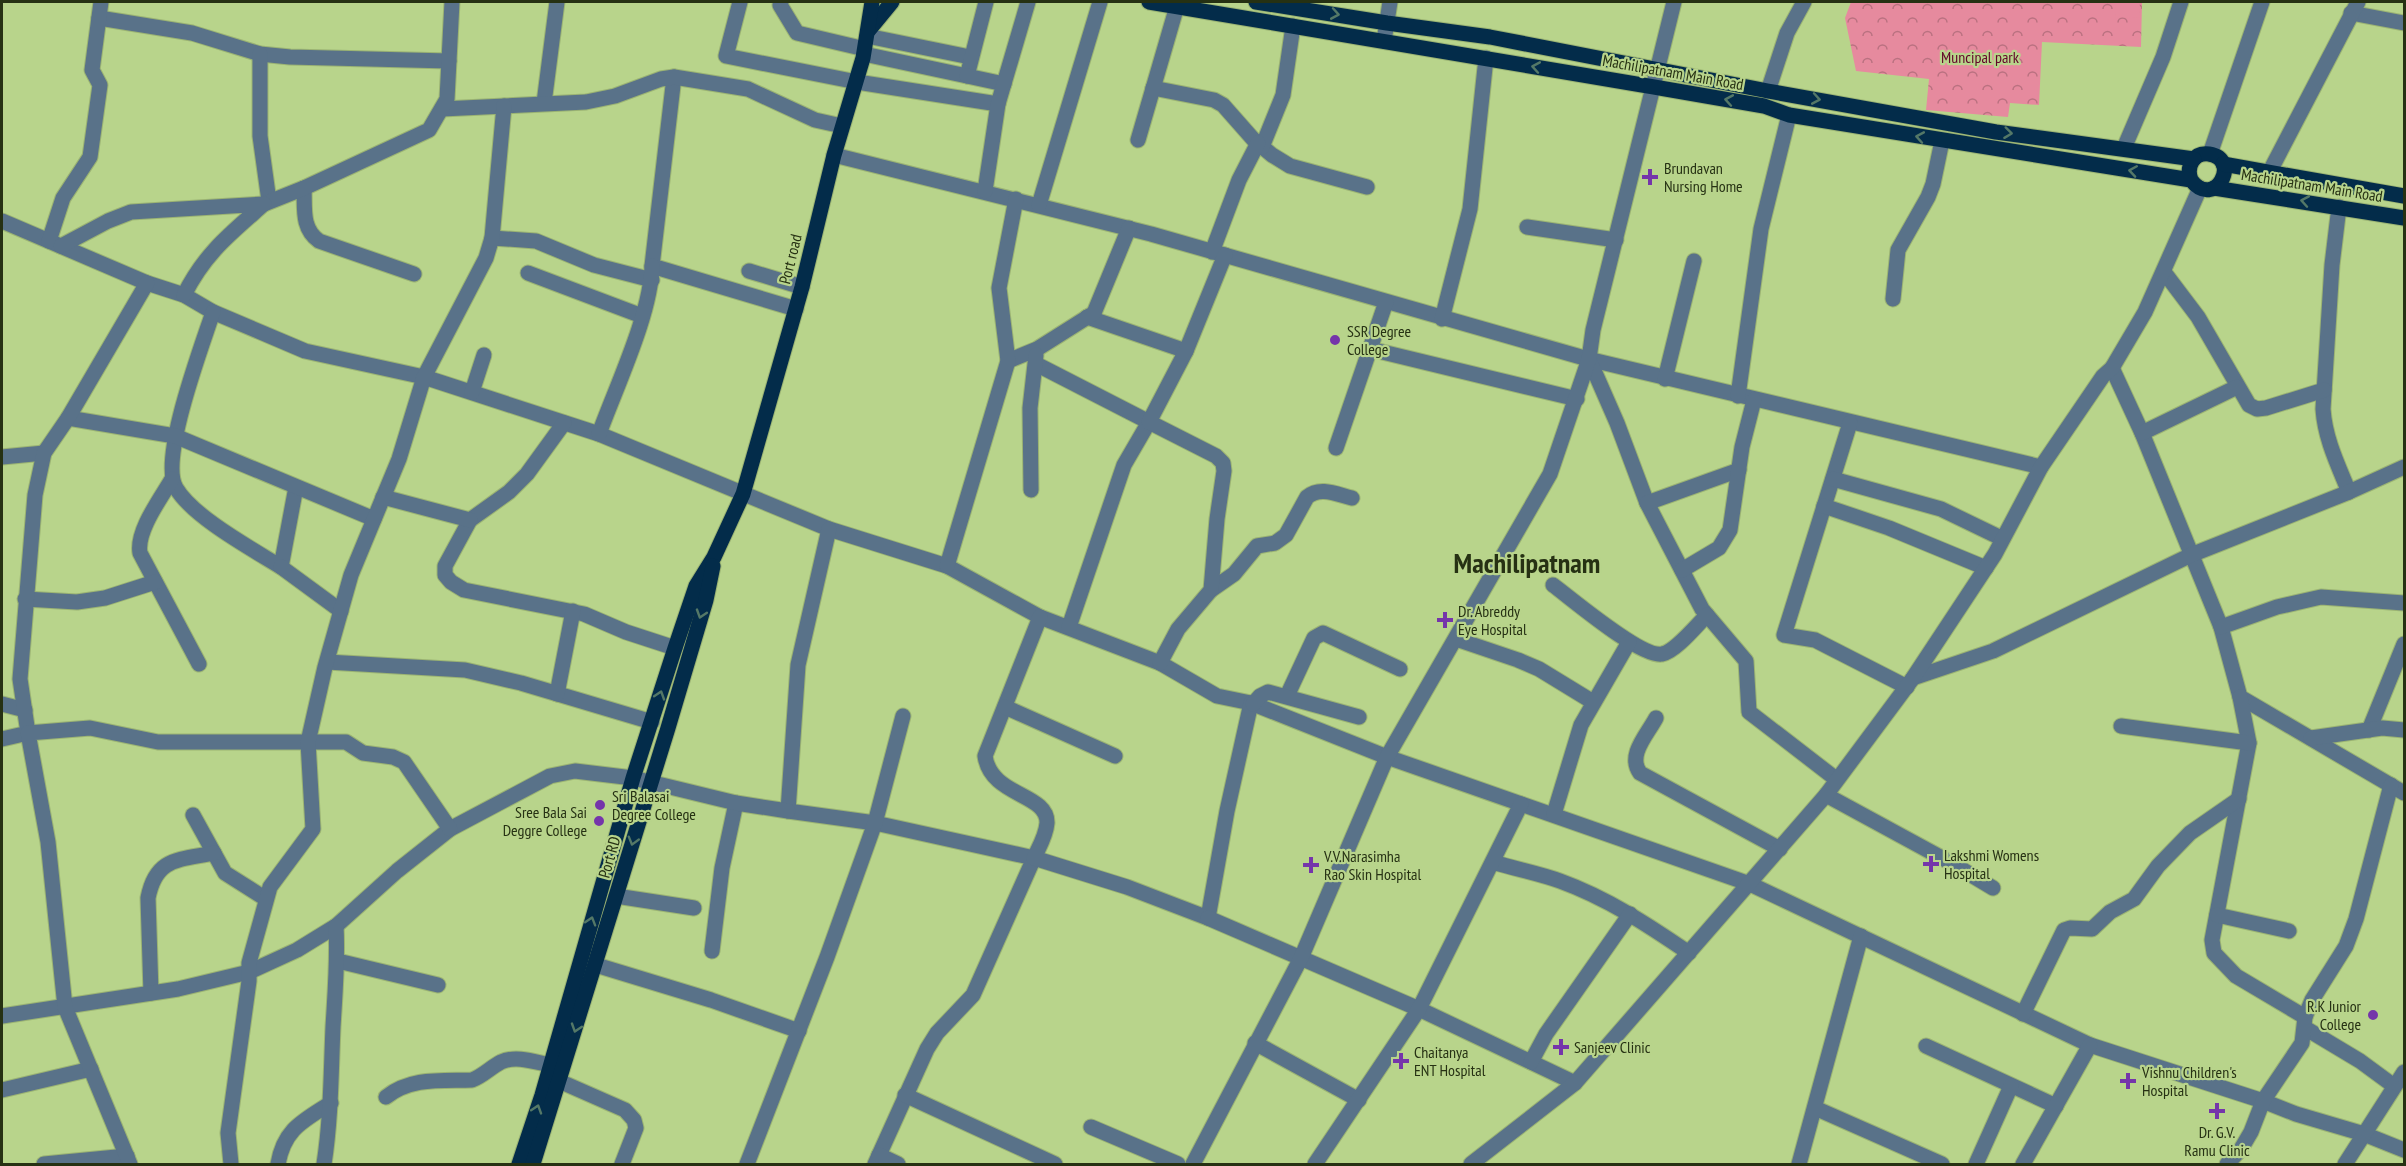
<svg xmlns="http://www.w3.org/2000/svg" width="2406" height="1166" viewBox="0 0 2406 1166" font-family="'PT Sans Narrow',sans-serif">
<defs>
<pattern id="park-crowns" width="20" height="18" patternUnits="userSpaceOnUse" patternTransform="scale(1.5)"><rect width="20" height="18" fill="#e68a9e"/><path d="M2 6a3 3 0 1 1 6 0M12 15a3 3 0 1 1 6 0" fill="none" stroke="#ba7180"/></pattern>
</defs>
<rect width="100%" height="100%" fill="#b8d48b"/>
<path fill="url(#park-crowns)" d="M 1851,2 L 2142,2 L 2141,47 L 2042,42 L 2039,105 L 2010,103 L 2008,117 L 1926,110 L 1929,79 L 1856,71 L 1845,18 Z"/>
<path fill="#e68a9e" d="M 2116,2 L 2140,2 L 2139,18 L 2115,17 Z"/>
<g fill="none" stroke-linecap="round" stroke-linejoin="round">
<g stroke="#9bb373" stroke-width="17">
<g id="minor">
<path d="M 740,2 L 726,56 L 857,82 L 998,104"/>
<path d="M 781,2 L 780,5 L 797,33 L 865,49"/>
<path d="M 2351,13 L 2404,23"/>
<path d="M 99,18 L 192,33 L 260,54 L 290,57 L 449,61"/>
<path d="M 867,36 L 970,57"/>
<path d="M 1384,41 L 1390,2"/>
<path d="M 260,54 L 260,136 L 269,201"/>
<path d="M 864,54 L 967,76 L 986,2"/>
<path d="M 967,76 L 1004,84"/>
<path d="M 674,77 L 652,266 L 796,309"/>
<path d="M 1153,88 L 1214,100 L 1223,105 L 1253,139 L 1272,155 L 1290,166 L 1367,187"/>
<path d="M 1768,91 L 1787,33 L 1804,2"/>
<path d="M 544,103 L 557,2"/>
<path d="M 442,109 L 586,102 L 615,96 L 661,79 L 674,77 L 748,89 L 815,120 L 842,126"/>
<path d="M 1138,140 L 1177,6"/>
<path d="M 1262,147 L 1283,95 L 1293,26"/>
<path d="M 2124,148 L 2163,57 L 2181,2"/>
<path d="M 2210,154 L 2262,2"/>
<path d="M 834,155 L 1151,234 L 1588,359 L 2041,467"/>
<path d="M 2269,173 L 2358,2"/>
<path d="M 304,188 C 305,208 301,228 319,241 L 414,274"/>
<path d="M 985,191 L 998,104 L 1028,2"/>
<path d="M 264,204 L 304,188 L 429,130 L 447,99 L 452,2"/>
<path d="M 1039,205 L 1100,2"/>
<path d="M 2339,207 L 2332,265 L 2323,409 C 2325,439 2338,465 2349,492"/>
<path d="M 2,221 L 147,283 L 184,295 L 213,312 L 305,351 L 424,377 L 599,434 L 829,529 L 947,566 L 1040,617 L 1160,663 L 1217,696 L 1251,703 L 1387,757 L 1750,884 L 2090,1045 L 2263,1101 L 2296,1114 L 2364,1134 L 2404,1150"/>
<path d="M 1527,227 L 1616,240"/>
<path d="M 492,238 L 536,241 L 594,265 L 652,280"/>
<path d="M 49,241 L 63,198 L 90,157 L 100,85 L 92,70 L 101,2"/>
<path d="M 61,246 L 108,221 L 131,212 L 264,204 C 230,234 205,253 184,295"/>
<path d="M 1212,252 L 1239,180 L 1258,143"/>
<path d="M 749,271 L 802,287"/>
<path d="M 2164,272 L 2198,317 L 2249,405 L 2257,409 L 2266,408 L 2324,390"/>
<path d="M 528,273 L 642,316"/>
<path d="M 1893,299 L 1898,250 L 1928,197 L 1933,184 L 1942,141"/>
<path d="M 213,312 C 202,346 159,459 176,488 C 193,517 252,549 281,567 L 296,487"/>
<path d="M 1087,317 L 1186,351"/>
<path d="M 1442,319 L 1470,209 L 1486,58"/>
<path d="M 1370,349 L 1577,399"/>
<path d="M 1589,359 L 1617,423 L 1647,503 L 1702,609 L 1746,661 L 1749,712 L 1836,779"/>
<path d="M 1008,361 L 1037,349 L 1094,313 L 1129,228"/>
<path d="M 1036,364 L 1149,422 L 1124,465 L 1069,627"/>
<path d="M 2112,368 L 2142,433 L 2221,627 L 2240,697 L 2404,793"/>
<path d="M 1665,379 L 1694,261"/>
<path d="M 472,392 L 484,355"/>
<path d="M 1738,396 L 1761,229 L 1789,115"/>
<path d="M 68,418 L 175,436 L 374,519"/>
<path d="M 564,423 L 527,474 L 509,492 L 470,520 L 445,566 L 445,575 L 451,582 L 464,590 L 584,614 L 626,632 L 675,648"/>
<path d="M 1850,423 L 1784,635 L 1815,640 L 1907,687"/>
<path d="M 2142,433 L 2237,387"/>
<path d="M 599,434 C 616,387 651,314 652,266"/>
<path d="M 1336,448 L 1386,302"/>
<path d="M 2,457 L 44,453"/>
<path d="M 172,479 C 161,498 136,531 140,553 L 199,664"/>
<path d="M 1833,479 L 1941,509 L 2001,538"/>
<path d="M 1031,490 L 1030,408 L 1036,355"/>
<path d="M 383,497 L 470,520"/>
<path d="M 1647,503 L 1739,470"/>
<path d="M 1824,506 L 1889,528 L 1986,568"/>
<path d="M 829,529 L 798,665 L 788,811 L 875,823 L 1034,858 L 973,995 L 937,1033 L 927,1049 L 875,1164"/>
<path d="M 947,566 L 1008,361 L 999,288 L 1016,199"/>
<path d="M 281,567 L 341,611"/>
<path d="M 1682,570 L 1719,548 L 1730,530 L 1742,447 L 1754,400"/>
<path d="M 1553,585 C 1572,599 1641,658 1662,654 C 1675,652 1697,625 1707,615"/>
<path d="M 1211,590 L 1234,574 L 1257,546 L 1275,543 L 1286,535 L 1307,497 C 1320,486 1336,494 1352,498"/>
<path d="M 25,599 L 77,602 L 105,598 L 155,582"/>
<path d="M 1040,617 L 985,756 C 991,797 1048,793 1047,823 C 1046,836 1039,847 1034,858 L 1127,887 L 1208,918 L 1227,811 L 1251,703"/>
<path d="M 2221,627 L 2277,607 L 2321,597 L 2404,603"/>
<path d="M 1456,639 L 1518,660 L 1539,669 L 1593,702"/>
<path d="M 327,662 L 465,670 L 521,683 L 652,722"/>
<path d="M 1160,663 L 1178,629 L 1211,590 L 1217,519 L 1224,471 L 1223,463 L 1216,456 L 1149,422 L 1186,351 L 1225,255"/>
<path d="M 1913,678 L 1993,651 L 2191,555 L 2349,492 L 2404,467"/>
<path d="M 557,694 L 573,611"/>
<path d="M 1287,696 L 1314,638 L 1323,633 L 1400,669"/>
<path d="M 2240,697 L 2249,743 L 2212,940 L 2214,953 L 2236,976 L 2305,1017"/>
<path d="M 2,704 L 25,710"/>
<path d="M 1253,704 L 1260,696 L 1268,692 L 1359,717"/>
<path d="M 1005,707 L 1115,756"/>
<path d="M 1656,718 C 1647,735 1627,755 1640,773 L 1780,849"/>
<path d="M 2121,726 L 2249,743"/>
<path d="M 2369,730 L 2404,644"/>
<path d="M 2311,738 L 2382,728 L 2404,730"/>
<path d="M 2,739 L 28,733 L 20,679 L 35,495 L 44,453 L 68,418 L 147,283"/>
<path d="M 1826,795 L 1953,864 L 1993,888"/>
<path d="M 1554,814 L 1581,725 L 1629,642"/>
<path d="M 193,815 L 225,873 L 266,899"/>
<path d="M 1493,862 C 1515,869 1538,873 1560,881 C 1607,898 1648,925 1689,953"/>
<path d="M 616,896 L 694,908"/>
<path d="M 2217,915 L 2289,931"/>
<path d="M 1208,918 L 1419,1009 L 1575,1083"/>
<path d="M 712,951 L 722,868 L 736,803"/>
<path d="M 338,961 L 438,985"/>
<path d="M 596,965 L 711,1000 L 799,1031"/>
<path d="M 151,993 L 148,898 C 156,857 179,860 214,853"/>
<path d="M 2023,1014 L 2064,930 L 2070,928 L 2092,929 L 2110,912 L 2134,899 L 2158,866 L 2190,833 L 2239,799"/>
<path d="M 2,1016 L 178,989 L 249,972 L 297,950 L 336,926 L 397,871 L 450,829 L 550,776 L 575,771 L 633,778 L 736,803 L 788,811"/>
<path d="M 2305,1028 L 2360,1061 L 2394,1086"/>
<path d="M 1255,1043 L 1359,1100"/>
<path d="M 1926,1046 L 2056,1106"/>
<path d="M 1531,1062 L 1546,1034 L 1630,914"/>
<path d="M 559,1081 L 625,1110 L 634,1120 L 636,1128 L 622,1164"/>
<path d="M 2,1090 L 91,1069"/>
<path d="M 905,1095 L 1055,1164"/>
<path d="M 386,1097 C 411,1077 442,1081 472,1080 C 483,1076 491,1067 501,1062 C 516,1055 535,1062 550,1065"/>
<path d="M 1815,1108 L 1942,1164"/>
<path d="M 1091,1127 L 1178,1164"/>
<path d="M 879,1155 L 898,1164"/>
<path d="M 44,1164 L 127,1156"/>
<path d="M 130,1164 L 65,1007 L 48,842 L 28,733 L 90,728 L 158,742 L 346,742 L 363,753 L 393,757 L 404,762 L 450,829"/>
<path d="M 231,1164 L 228,1133 L 249,981 L 249,963 L 270,887 L 313,829 L 308,742 L 325,667 L 351,575 L 399,459 L 424,377 L 486,258 L 492,238 L 504,106"/>
<path d="M 278,1164 C 284,1129 303,1121 331,1103"/>
<path d="M 324,1164 C 331,1119 331,1073 333,1027 C 335,993 338,960 336,926"/>
<path d="M 747,1164 L 827,957 L 875,823 L 903,716"/>
<path d="M 1193,1164 L 1301,958 L 1387,757 L 1550,474 L 1589,359 L 1593,330 L 1674,2"/>
<path d="M 1315,1164 L 1419,1009 L 1521,804"/>
<path d="M 1471,1164 L 1575,1083 L 1826,795 L 1913,678 L 1995,554 L 2041,467 L 2103,376 L 2112,368 L 2145,312 L 2200,188"/>
<path d="M 1799,1164 L 1861,936"/>
<path d="M 1976,1164 L 2011,1086"/>
<path d="M 2023,1164 L 2090,1045"/>
<path d="M 2227,1164 L 2241,1149 L 2251,1132 L 2263,1101 L 2302,1043 L 2305,1017 L 2312,1000 L 2346,946 L 2356,919 L 2391,785"/>
<path d="M 2345,1164 L 2404,1072"/>
</g>
</g>
<g stroke="#9bb373" stroke-width="17">
<g id="major">
<path d="M 1149,2 L 1654,87 L 1764,106 L 1789,115 L 2191,180 C 2215,211 2242,159 2209,154 C 2193,152 2186,167 2191,180"/>
<path d="M 1256,2 L 1387,23 L 1490,37 L 1768,91 L 1996,132 L 2194,159"/>
<path d="M 869,30 L 892,2"/>
<path d="M 2223,164 L 2404,196"/>
<path d="M 2214,188 L 2404,218"/>
<path d="M 519,1164 L 542,1095 L 633,778 L 675,648 L 696,586 L 714,557 L 743,494 L 802,287 L 834,155 L 863,58 L 872,2"/>
<path d="M 533,1164 L 668,728 L 706,600 L 713,566"/>
</g>
</g>
<use href="#minor" stroke="#597289" stroke-width="15"/>
<use href="#major" stroke="#032c4a" stroke-width="15"/>
</g>
<defs><path id="oneway-chevron" d="M-2-3.5L2.5 0L-2 3.5" fill="none" stroke-width="1.6" stroke-linecap="round" stroke-linejoin="round" transform="scale(1.5)"/></defs>
<g stroke="#547867">
<use href="#oneway-chevron" transform="translate(1335 14) rotate(10)"/>
<use href="#oneway-chevron" transform="translate(1536 67) rotate(-170)"/>
<use href="#oneway-chevron" transform="translate(1816 99) rotate(10)"/>
<use href="#oneway-chevron" transform="translate(1729 100) rotate(-170)"/>
<use href="#oneway-chevron" transform="translate(2008 133) rotate(7)"/>
<use href="#oneway-chevron" transform="translate(1920 137) rotate(-170)"/>
<use href="#oneway-chevron" transform="translate(2133 171) rotate(-171)"/>
<use href="#oneway-chevron" transform="translate(2305 201) rotate(-170)"/>
<use href="#oneway-chevron" transform="translate(701 614) rotate(108)"/>
<use href="#oneway-chevron" transform="translate(660 695) rotate(-72)"/>
<use href="#oneway-chevron" transform="translate(633 841) rotate(106)"/>
<use href="#oneway-chevron" transform="translate(591 921) rotate(-73)"/>
<use href="#oneway-chevron" transform="translate(576 1028) rotate(108)"/>
<use href="#oneway-chevron" transform="translate(537 1109) rotate(-72)"/>
</g>
<g fill="#7535aa" stroke="#b8d48b" stroke-width="2">
<path d="M1647 168h6v6h6v6h-6v6h-6v-6h-6v-6h6z"/>
<circle cx="1335" cy="340" r="6"/>
<path d="M1442 611h6v6h6v6h-6v6h-6v-6h-6v-6h6z"/>
<circle cx="600" cy="805" r="6"/>
<circle cx="599" cy="821" r="6"/>
<path d="M1928 855h6v6h6v6h-6v6h-6v-6h-6v-6h6z"/>
<path d="M1308 856h6v6h6v6h-6v6h-6v-6h-6v-6h6z"/>
<circle cx="2373" cy="1015" r="6"/>
<path d="M1558 1038h6v6h6v6h-6v6h-6v-6h-6v-6h6z"/>
<path d="M1398 1052h6v6h6v6h-6v6h-6v-6h-6v-6h6z"/>
<path d="M2125 1072h6v6h6v6h-6v6h-6v-6h-6v-6h6z"/>
<path d="M2214 1102h6v6h6v6h-6v6h-6v-6h-6v-6h6z"/>
</g>
<g text-anchor="middle" dominant-baseline="central" stroke-width="4.5" stroke-linejoin="round" paint-order="stroke">
<g font-size="16" fill="#620429" stroke="#b8d48b">
<text x="1980" y="57">Muncipal park</text>
</g>
<g font-size="16" fill="#263113" stroke="#b8d48b">
<text transform="translate(1673 72) rotate(10)">Machilipatnam Main Road</text>
<text transform="translate(2312 185) rotate(9)">Machilipatnam Main Road</text>
<text transform="translate(790 259) rotate(-76)">Port road</text>
<text transform="translate(609 857) rotate(-74)">Port RD</text>
</g>
<g font-size="16" fill="#263113" stroke="#b8d48b" text-anchor="start">
<text x="1664" y="168">Brundavan<tspan x="1664" dy="18">Nursing Home</tspan></text>
<text x="1347" y="331">SSR Degree<tspan x="1347" dy="18">College</tspan></text>
<text x="1458" y="611">Dr. Abreddy<tspan x="1458" dy="18">Eye Hospital</tspan></text>
<text x="612" y="796">Sri Balasai<tspan x="612" dy="18">Degree College</tspan></text>
<text x="587" y="812" text-anchor="end">Sree Bala Sai<tspan x="587" dy="18">Deggre College</tspan></text>
<text x="1944" y="855">Lakshmi Womens<tspan x="1944" dy="18">Hospital</tspan></text>
<text x="1324" y="856">V.V.Narasimha<tspan x="1324" dy="18">Rao Skin Hospital</tspan></text>
<text x="2361" y="1006" text-anchor="end">R.K Junior<tspan x="2361" dy="18">College</tspan></text>
<text x="1574" y="1047">Sanjeev Clinic</text>
<text x="1414" y="1052">Chaitanya<tspan x="1414" dy="18">ENT Hospital</tspan></text>
<text x="2142" y="1072">Vishnu Children's<tspan x="2142" dy="18">Hospital</tspan></text>
<text x="2217" y="1132" text-anchor="middle">Dr. G.V.<tspan x="2217" dy="18">Ramu Clinic</tspan></text>
</g>
<g font-size="28" font-weight="bold" fill="#263113" stroke="#b8d48b">
<text x="1527" y="562">Machilipatnam</text>
</g>
</g>
<rect width="2406" height="1166" fill="none" stroke="#263113" stroke-width="6"/>
</svg>
